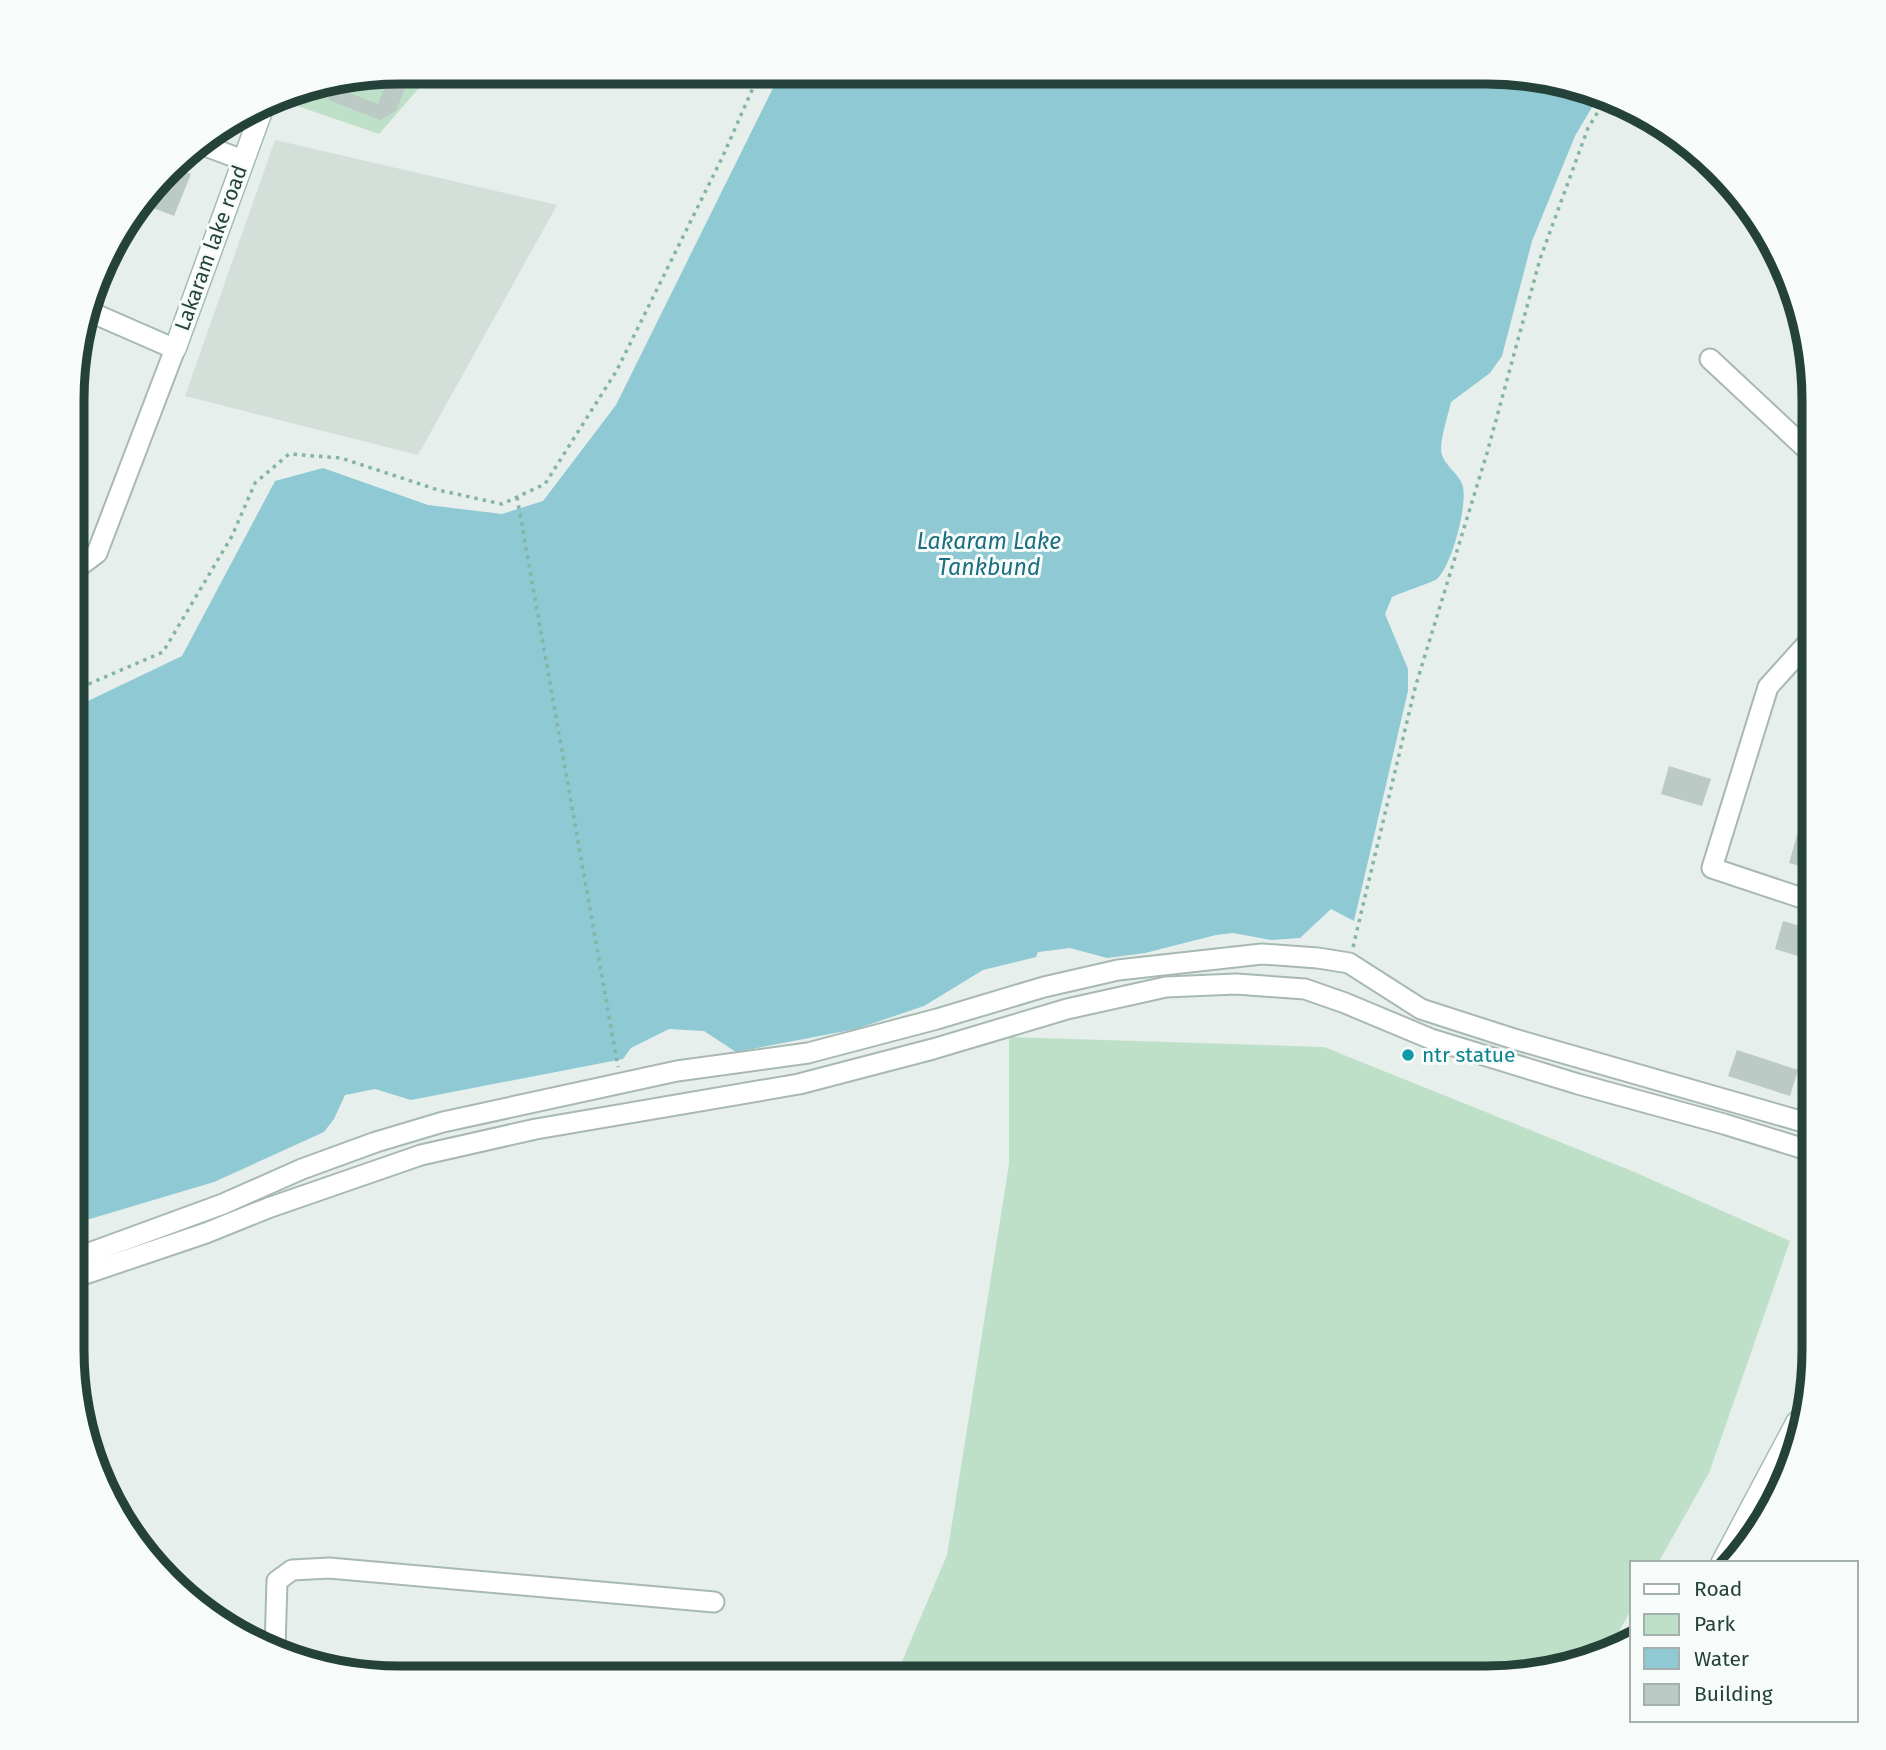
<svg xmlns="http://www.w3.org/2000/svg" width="1886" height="1750" viewBox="0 0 1886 1750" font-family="'Fira Sans',sans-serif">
<rect width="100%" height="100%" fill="#e6efeb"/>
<path fill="#d4dfda" d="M 275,140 L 557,205 L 418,455 L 185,396 Z"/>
<g fill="#bfe0c8">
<path d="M 400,72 L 433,72 L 379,134 L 277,99 L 294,89 Z"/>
<path d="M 1009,1037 L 1324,1047 L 1632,1171 L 1790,1241 L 1709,1473 L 1658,1563 L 1632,1563 L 1632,1608 L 1606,1655 L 1507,1678 L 1480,1678 L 1479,1669 L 1440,1678 L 895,1678 L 947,1555 L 1009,1164 Z"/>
</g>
<path fill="#8ec9d4" d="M 783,72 L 1507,72 L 1598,97 L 1575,136 L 1532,241 L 1502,356 L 1490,373 L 1451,402 C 1448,416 1441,435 1441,450 C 1442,465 1460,473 1463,487 C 1467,507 1452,565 1437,579 C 1433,582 1400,593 1392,597 L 1385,614 L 1408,669 L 1408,691 L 1354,921 L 1331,909 L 1300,938 L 1271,940 L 1233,933 L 1216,935 L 1145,953 L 1107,958 L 1070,948 L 1038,952 L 1036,957 L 983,970 L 924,1006 L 856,1029 L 736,1052 L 704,1031 L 669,1029 L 631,1048 L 623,1059 L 411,1100 L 375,1089 L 345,1095 L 334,1119 L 324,1132 L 214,1182 L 73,1224 L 76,715 L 88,701 L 182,656 L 275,481 L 323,468 L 428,505 L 502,514 L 543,501 L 616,405 L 779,76 Z"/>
<g fill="#bbcac4">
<path d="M 408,72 L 410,76 L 396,111 L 380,120 L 329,100 L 327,84 L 349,80 L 345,91 L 378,104 L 389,76 L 386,74 Z"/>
<path d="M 172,167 L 191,174 L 174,216 L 148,206 L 156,187 Z"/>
<path d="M 112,246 L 120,249 L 110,275 L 102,272 Z"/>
<path d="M 100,279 L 111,283 L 102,306 L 91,302 Z"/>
<path d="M 1669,766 L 1711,779 L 1702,806 L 1661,794 Z"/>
<path d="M 1797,835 L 1814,840 L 1814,870 L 1789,863 Z"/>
<path d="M 1783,921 L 1814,930 L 1814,961 L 1775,949 Z"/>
<path d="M 1737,1050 L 1798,1070 L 1790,1096 L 1728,1076 Z"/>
</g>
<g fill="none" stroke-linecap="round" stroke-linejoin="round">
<g stroke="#a8b8b2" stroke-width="23">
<g id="street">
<path d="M 200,144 L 243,160"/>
<path d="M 1710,359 L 1814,456"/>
<path d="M 77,568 L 97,553 L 175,349 L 88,311"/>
<path d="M 1814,636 L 1768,687 L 1712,868 L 1814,902"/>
<path d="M 73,1259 L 223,1204 L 302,1169 L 376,1142 L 443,1122 L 677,1071 L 808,1053 L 937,1019 L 1044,987 L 1118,970 L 1262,954 L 1318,958 L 1349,963 L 1421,1009 L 1514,1039 L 1814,1125"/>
<path d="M 73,1278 L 206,1233 L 268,1208 L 421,1155 L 536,1129 L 799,1084 L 933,1049 L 1067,1009 L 1166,987 L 1236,984 L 1305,989 L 1345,1003 L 1431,1039 L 1578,1084 L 1724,1124 L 1814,1152"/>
<path d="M 275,1649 L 277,1581 L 292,1570 L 329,1568 L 714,1602"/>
</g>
</g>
<g stroke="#a4bbb3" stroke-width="24">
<g id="secondary">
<path d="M 175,349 L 263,107"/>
<path d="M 1780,1495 L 1781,1494"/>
<path d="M 1722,1563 L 1797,1422"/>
</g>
</g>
<g stroke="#86b3a5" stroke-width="3.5" stroke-dasharray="3.5 5" stroke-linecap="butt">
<path d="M 517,497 L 618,1067"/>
<path d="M 76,695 L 84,686 L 163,652 L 232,536 L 255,483 L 289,454 L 341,458 L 438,490 L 502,504 L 545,484 L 617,370 L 722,158 L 760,72"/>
<path d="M 1353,947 L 1415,688 L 1487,453 L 1540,259 L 1588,128 L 1606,99"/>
</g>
<use href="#street" stroke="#fff" stroke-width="19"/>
<use href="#secondary" stroke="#fff" stroke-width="21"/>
</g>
<circle fill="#0f9aa8" stroke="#f7fbf9" stroke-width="2.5" cx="1408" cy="1055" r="7"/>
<g text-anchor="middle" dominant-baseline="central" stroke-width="6" stroke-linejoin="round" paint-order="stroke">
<g font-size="21" fill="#24423a" stroke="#f7fbf9">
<text transform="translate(211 248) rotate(-70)">Lakaram lake road</text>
</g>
<g font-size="21" fill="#0d838f" stroke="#f7fbf9" text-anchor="start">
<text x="1422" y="1055">ntr statue</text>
</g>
<g font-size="23" font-style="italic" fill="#1c6f80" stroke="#f7fbf9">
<text x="989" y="541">Lakaram Lake<tspan x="989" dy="26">Tankbund</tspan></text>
</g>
</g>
<path d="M0 0H1886V1750H0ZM400 84H1486A316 316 0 0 1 1802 400V1350A316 316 0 0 1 1486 1666H400A316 316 0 0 1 84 1350V400A316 316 0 0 1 400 84Z" fill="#f7fbf9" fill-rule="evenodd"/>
<path fill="none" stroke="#24423a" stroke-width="9" d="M400 84H1486A316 316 0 0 1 1802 400V1350A316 316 0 0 1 1486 1666H400A316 316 0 0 1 84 1350V400A316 316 0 0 1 400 84Z"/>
<rect x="1630" y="1561" width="228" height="161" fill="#f7fbf9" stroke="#a3b1ad" stroke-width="2"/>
<rect x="1644" y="1584" width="35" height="10" fill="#ffffff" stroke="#a3b1ad" stroke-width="2"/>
<text x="1694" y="1596" font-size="21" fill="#24423a">Road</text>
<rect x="1644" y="1614" width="35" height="21" fill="#bfe0c8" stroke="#a3b1ad" stroke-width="2"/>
<text x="1694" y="1631" font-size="21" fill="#24423a">Park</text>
<rect x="1644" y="1648" width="35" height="21" fill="#8ec9d4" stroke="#a3b1ad" stroke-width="2"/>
<text x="1694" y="1666" font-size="21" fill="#24423a">Water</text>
<rect x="1644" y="1684" width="35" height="21" fill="#bbcac4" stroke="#a3b1ad" stroke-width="2"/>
<text x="1694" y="1701" font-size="21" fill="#24423a">Building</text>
</svg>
